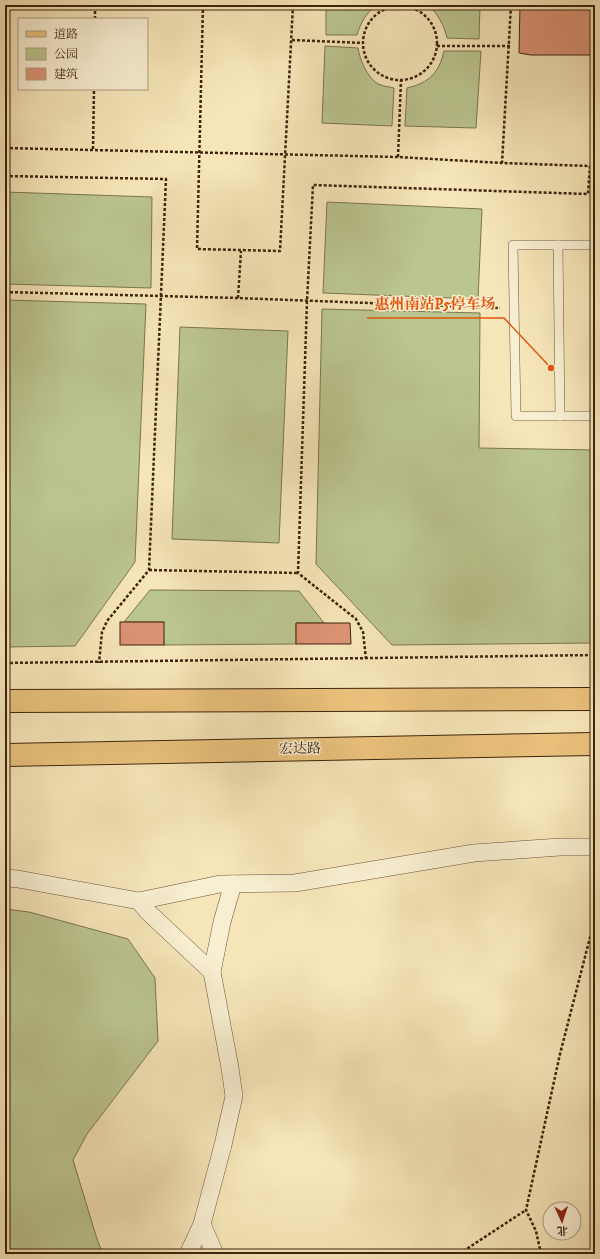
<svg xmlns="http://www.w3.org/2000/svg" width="600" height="1259" viewBox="0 0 600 1259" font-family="'IM FELL DW Pica','Noto Serif SC',serif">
<rect width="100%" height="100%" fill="#f5e5b8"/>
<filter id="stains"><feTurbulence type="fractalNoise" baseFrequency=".005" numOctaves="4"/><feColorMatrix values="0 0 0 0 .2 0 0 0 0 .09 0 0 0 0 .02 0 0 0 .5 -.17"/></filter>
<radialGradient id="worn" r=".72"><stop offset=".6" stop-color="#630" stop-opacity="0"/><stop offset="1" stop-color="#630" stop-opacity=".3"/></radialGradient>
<g fill="#bbc590" stroke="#7c744e">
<path d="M 326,5 L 376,5 C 366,14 361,22 357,35 L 326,35 Z"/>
<path d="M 428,5 L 480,5 L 479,39 L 447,38 C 444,25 438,14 428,5 Z"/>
<path d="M 325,46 L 358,48 C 360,60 367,77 378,84 C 383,86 389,87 394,88 L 392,126 L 322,123 Z"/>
<path d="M 444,51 L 481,51 L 476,128 L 405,126 L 407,88 C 429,83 439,73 444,51 Z"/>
<path d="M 5,192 L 152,197 L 151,288 L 5,284 Z"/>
<path d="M 327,202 L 482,209 L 478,299 L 323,293 Z"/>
<path d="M 5,300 L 146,304 L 135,562 L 75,646 L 5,647 Z"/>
<path d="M 322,309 L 480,313 L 479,448 L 595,450 L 595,641 L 592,643 L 392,645 L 316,564 Z"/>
<path d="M 180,327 L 288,331 L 279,543 L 172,539 Z"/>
<path d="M 150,590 L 299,591 L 324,623 L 296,623 L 296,644 L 164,645 L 163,622 L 124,622 Z"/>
<path d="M 5,909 L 29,912 L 128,939 L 155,978 L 158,1041 L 87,1134 L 73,1160 L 97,1239 L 103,1254 L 5,1254 Z"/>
</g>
<g fill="#db9374" stroke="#3e230c">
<path d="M 520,5 L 595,5 L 595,55 L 531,55 L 519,53 Z"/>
<rect x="120" y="622" width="44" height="23"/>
<path d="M 296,623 L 350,623 L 351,644 L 296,644 Z"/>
</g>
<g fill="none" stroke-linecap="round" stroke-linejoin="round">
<g stroke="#6c5437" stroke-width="10">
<g id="service">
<path d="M 558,245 L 560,416"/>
<path d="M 595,245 L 513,245 L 516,416 L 595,416"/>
</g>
</g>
<g stroke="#6c5437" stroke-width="18">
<g id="minor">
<path d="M 5,878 L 18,879 L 139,901 L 220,884 L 295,883 L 474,853 L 560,847 L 595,847"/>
<path d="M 139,901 L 147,911 L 212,972"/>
<path d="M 188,1254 L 202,1224"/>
<path d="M 215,1254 L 202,1224 L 223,1145 L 234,1096 L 230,1068 L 212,972 L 222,922 L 233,884"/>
</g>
</g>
<g stroke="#3e230c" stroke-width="24">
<g id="primary">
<path d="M 5,701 L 595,699"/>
<path d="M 5,755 L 595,744"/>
</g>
</g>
<g stroke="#3e230c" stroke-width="2.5" stroke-dasharray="3 2" stroke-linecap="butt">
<path d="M 203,5 L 197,249 L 280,251 L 293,5"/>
<circle cx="400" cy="43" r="37"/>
<path d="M 5,15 L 5,5"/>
<path d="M 95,19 L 95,5"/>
<path d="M 292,40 L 363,43"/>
<path d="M 437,46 L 510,46"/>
<path d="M 5,148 L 398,157 L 502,163"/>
<path d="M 93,149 L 94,89"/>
<path d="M 398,157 L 401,80"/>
<path d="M 5,176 L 166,179 L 149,570 L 107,621 L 102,632 L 99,663"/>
<path d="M 5,292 L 238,298 L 500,308"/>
<path d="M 238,298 L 241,251"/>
<path d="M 149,570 L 298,573"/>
<path d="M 366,659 L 363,632 L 356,619 L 298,573 L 307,301 L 313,185 L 588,194 L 590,166 L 502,163 L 511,5"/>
<path d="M 5,663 L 595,655"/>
<path d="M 459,1254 L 526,1210"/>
<path d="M 541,1254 L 536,1231 L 526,1210 L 560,1054 L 595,918"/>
</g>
<use href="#service" stroke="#f8eed1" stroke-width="9"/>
<use href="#minor" stroke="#f8eed1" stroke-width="17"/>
<use href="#primary" stroke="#eac27c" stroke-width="22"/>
</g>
<g text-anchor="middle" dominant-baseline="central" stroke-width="3" stroke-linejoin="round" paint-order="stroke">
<g font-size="14" fill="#3e230c" stroke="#f8eed1">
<text transform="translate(300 749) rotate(-1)">宏达路</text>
</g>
</g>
<path fill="none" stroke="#e0560c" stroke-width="1.5" d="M551 368L504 318H367"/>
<circle fill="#e0560c" stroke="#f8eed1" stroke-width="1.5" cx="551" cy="368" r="4"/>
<g font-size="15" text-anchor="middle" font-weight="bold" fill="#e0560c" stroke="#f8eed1" stroke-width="3" stroke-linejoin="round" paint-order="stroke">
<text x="435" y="309">惠州南站P5停车场</text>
</g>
<rect width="600" height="1259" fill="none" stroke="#f5e5b8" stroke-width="20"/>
<rect x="6" y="6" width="588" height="1247" fill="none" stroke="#3e230c" stroke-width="2"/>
<rect x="10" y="10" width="580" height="1239" fill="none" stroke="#3e230c"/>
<rect x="18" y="18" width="130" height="72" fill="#f8eed1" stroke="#ae9d82"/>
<rect x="26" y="31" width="20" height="6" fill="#eac27c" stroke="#ae9d82"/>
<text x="54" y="38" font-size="12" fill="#3e230c">道路</text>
<rect x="26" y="48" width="20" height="12" fill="#bbc590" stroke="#ae9d82"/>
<text x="54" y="58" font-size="12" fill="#3e230c">公园</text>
<rect x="26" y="68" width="20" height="12" fill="#db9374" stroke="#ae9d82"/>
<text x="54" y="78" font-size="12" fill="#3e230c">建筑</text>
<g transform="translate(562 1221) rotate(177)"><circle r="19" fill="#f8eed1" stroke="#ae9d82"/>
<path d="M0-3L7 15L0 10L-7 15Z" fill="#8f2418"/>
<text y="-6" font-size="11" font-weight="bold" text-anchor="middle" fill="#3e230c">北</text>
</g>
<rect width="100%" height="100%" filter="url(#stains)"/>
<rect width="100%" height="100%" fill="url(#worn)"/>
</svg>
